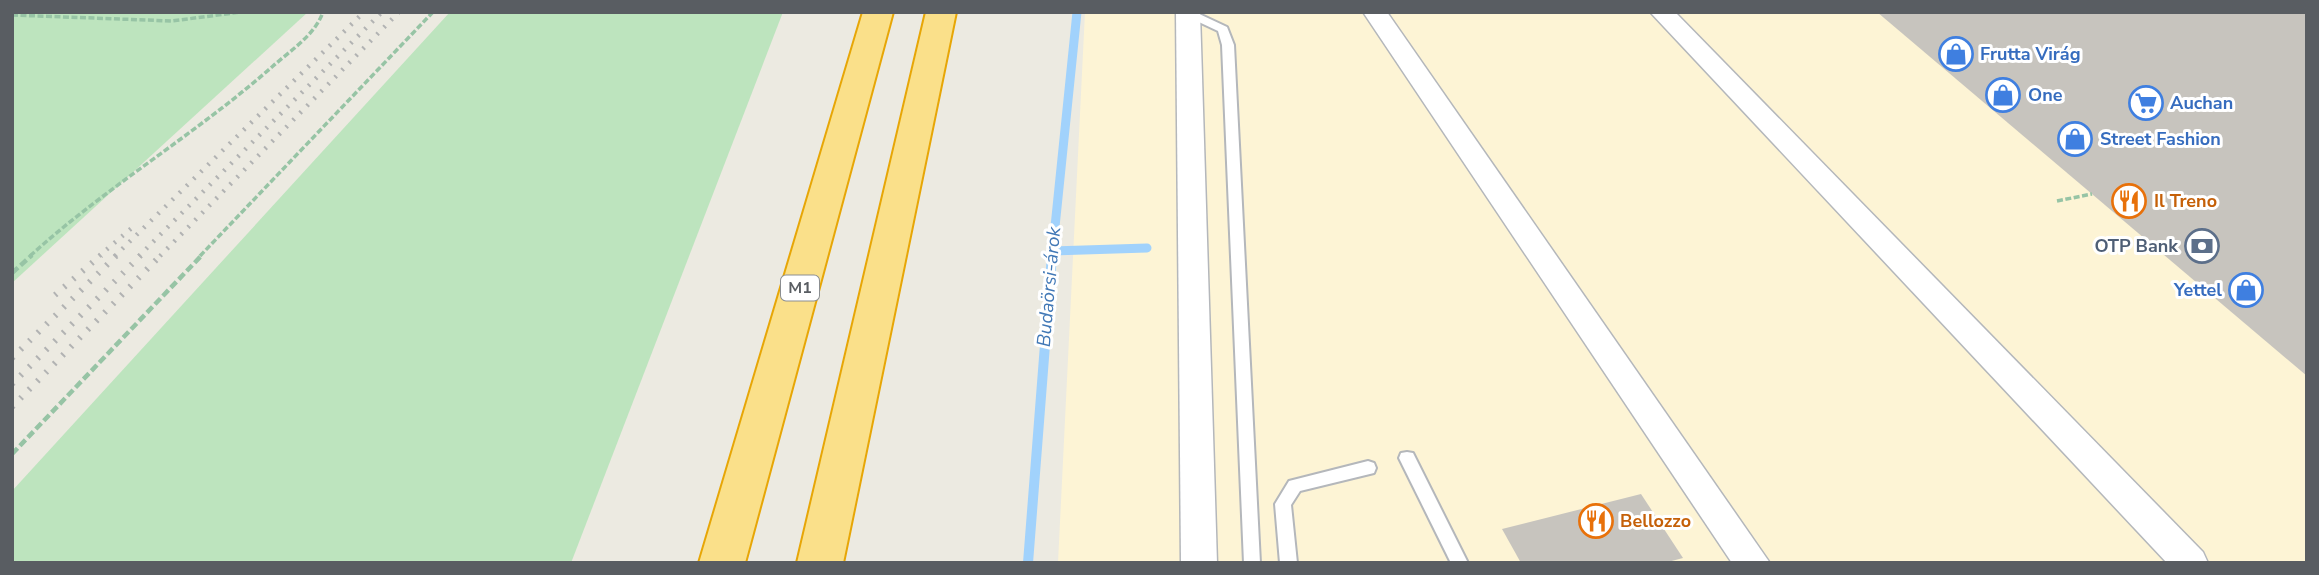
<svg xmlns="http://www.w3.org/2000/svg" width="2319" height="575" viewBox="0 0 2319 575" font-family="'Nunito Sans',sans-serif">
<rect width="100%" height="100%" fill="#eceae1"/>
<path fill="#fdf4d5" d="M 1085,12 L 2307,12 L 2307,563 L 1058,563 Z"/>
<g fill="#bde4be">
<path d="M 12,12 L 308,12 L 12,283 Z"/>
<path d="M 450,12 L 783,12 L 571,563 L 12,563 L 12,491 Z"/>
</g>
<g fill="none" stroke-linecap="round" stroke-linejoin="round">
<g stroke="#a1d2fc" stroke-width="9">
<path d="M 1052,251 L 1147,248"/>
<path d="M 1052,256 L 1077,12"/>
</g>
<path stroke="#a1d2fc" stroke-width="10" d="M 1028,563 L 1052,255"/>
</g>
<g fill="#c7c4be">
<path d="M 1877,12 L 2307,12 L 2307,376 Z"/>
<path d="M 1641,494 L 1683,558 L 1664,563 L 1521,563 L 1502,529 Z"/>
</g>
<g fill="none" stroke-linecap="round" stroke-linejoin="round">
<g stroke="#b4b7bb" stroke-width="4">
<g id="service">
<path d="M 1183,12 L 1195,12 L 1227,27 L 1234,45 L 1260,563 L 1244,563 L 1222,45 L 1218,31 L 1184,15 Z"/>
<path d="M 1407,452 L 1413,453 L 1468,563 L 1451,563 L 1399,458 L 1401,453 Z"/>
<path d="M 1368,461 L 1374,463 L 1376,468 L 1374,473 L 1300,491 L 1291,505 L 1297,563 L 1280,563 L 1275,504 L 1289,481 Z"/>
</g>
</g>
<g stroke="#b4b7bb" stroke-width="3">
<g id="minor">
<path d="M 1176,12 L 1200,12 L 1217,563 L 1181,563 Z"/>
<path d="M 1363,12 L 1387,12 L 1770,563 L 1732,563 Z"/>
<path d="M 1650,12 L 1675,12 L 2203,552 L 2208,563 L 2167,563 Z"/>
</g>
</g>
<g stroke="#e7a606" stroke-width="4">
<g id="motorway">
<path d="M 863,12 L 893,12 L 745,563 L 699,563 Z"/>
<path d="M 926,12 L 956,12 L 843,563 L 797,563 Z"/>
</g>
</g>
<g stroke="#97c4a5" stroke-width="3.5" stroke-dasharray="6 2.5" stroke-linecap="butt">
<path d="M 12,15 L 172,21 L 241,12"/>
<path d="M 2057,201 L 2092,194"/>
<path d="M 30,256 C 106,187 196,134 273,66 C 290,51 315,35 323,12"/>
<path d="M 200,256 L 433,12"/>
</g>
<g stroke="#97c4a5" stroke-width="4.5" stroke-dasharray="8 3.5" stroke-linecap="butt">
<path d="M 12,273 L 32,255"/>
<path d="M 12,454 L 202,255"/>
</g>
<use href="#service" fill="#fff" fill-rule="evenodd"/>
<use href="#minor" fill="#fff" fill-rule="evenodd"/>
<use href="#motorway" fill="#fae08a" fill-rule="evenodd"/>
<g stroke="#b2b3b3" stroke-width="4.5" stroke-dasharray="2 8" stroke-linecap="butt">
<path d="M 99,256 L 134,226"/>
<path d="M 115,256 L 364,12"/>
<path d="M 139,256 L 382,12"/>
<path d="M 160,256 L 399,12"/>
</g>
<g stroke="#b2b3b3" stroke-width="6" stroke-dasharray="2 10" stroke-linecap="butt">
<path d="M 55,295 L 101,255"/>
<path d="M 12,358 L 117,255"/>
<path d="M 12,384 L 141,255"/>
<path d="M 12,407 L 161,255"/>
</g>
</g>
<defs>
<g id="shop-ring" transform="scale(1.75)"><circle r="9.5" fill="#fff" stroke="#3f7fe0" stroke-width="1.5"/><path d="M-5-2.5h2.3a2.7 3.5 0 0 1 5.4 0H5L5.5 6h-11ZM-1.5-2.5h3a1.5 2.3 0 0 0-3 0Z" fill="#3f7fe0"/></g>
<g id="supermarket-ring" transform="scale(1.75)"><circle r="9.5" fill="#fff" stroke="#3f7fe0" stroke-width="1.5"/><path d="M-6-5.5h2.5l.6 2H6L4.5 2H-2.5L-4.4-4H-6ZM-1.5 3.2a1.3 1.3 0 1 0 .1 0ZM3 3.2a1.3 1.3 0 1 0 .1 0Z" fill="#3f7fe0"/></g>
<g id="restaurant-ring" transform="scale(1.75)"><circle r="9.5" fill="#fff" stroke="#e8710a" stroke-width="1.5"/><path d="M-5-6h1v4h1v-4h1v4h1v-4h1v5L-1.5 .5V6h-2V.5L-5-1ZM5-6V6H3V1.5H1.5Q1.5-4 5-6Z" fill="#e8710a"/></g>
<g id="bank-ring" transform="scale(1.75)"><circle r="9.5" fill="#fff" stroke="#5c6f8a" stroke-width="1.5"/><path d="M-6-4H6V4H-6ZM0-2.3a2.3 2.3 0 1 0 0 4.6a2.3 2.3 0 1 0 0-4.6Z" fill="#5c6f8a"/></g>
</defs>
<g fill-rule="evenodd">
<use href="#shop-ring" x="1956" y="54"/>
<use href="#shop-ring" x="2003" y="95"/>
<use href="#supermarket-ring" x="2146" y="103"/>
<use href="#shop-ring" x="2075" y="139"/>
<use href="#restaurant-ring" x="2129" y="201"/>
<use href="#bank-ring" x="2202" y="246"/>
<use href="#shop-ring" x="2246" y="290"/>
<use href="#restaurant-ring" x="1596" y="521"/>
</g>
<g text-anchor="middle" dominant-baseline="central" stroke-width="6" stroke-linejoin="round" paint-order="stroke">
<rect fill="#fff" stroke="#8b8e91" stroke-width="2" x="781" y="275.5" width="38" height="25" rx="5"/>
<g font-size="16" font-weight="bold" fill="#595d62">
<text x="800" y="288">M1</text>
</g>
<g font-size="18" font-weight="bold" fill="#366cbe" stroke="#fff" text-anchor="start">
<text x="1980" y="54">Frutta Virág</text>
<text x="2028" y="95">One</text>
<text x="2170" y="103">Auchan</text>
<text x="2100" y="139">Street Fashion</text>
<text x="2222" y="290" text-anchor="end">Yettel</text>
</g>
<g font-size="18" font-weight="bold" fill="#c56008" stroke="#fff" text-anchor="start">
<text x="2154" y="201">Il Treno</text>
<text x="1620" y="521">Bellozzo</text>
</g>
<g font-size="18" font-weight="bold" fill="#4e5e75" stroke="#fff" text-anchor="end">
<text x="2178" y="246">OTP Bank</text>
</g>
<g font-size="19" font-style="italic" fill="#4178b6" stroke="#fff">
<text transform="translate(1049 287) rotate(-85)">Budaörsi-árok</text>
</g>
</g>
<rect width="2319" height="575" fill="none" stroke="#595d62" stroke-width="28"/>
</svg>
